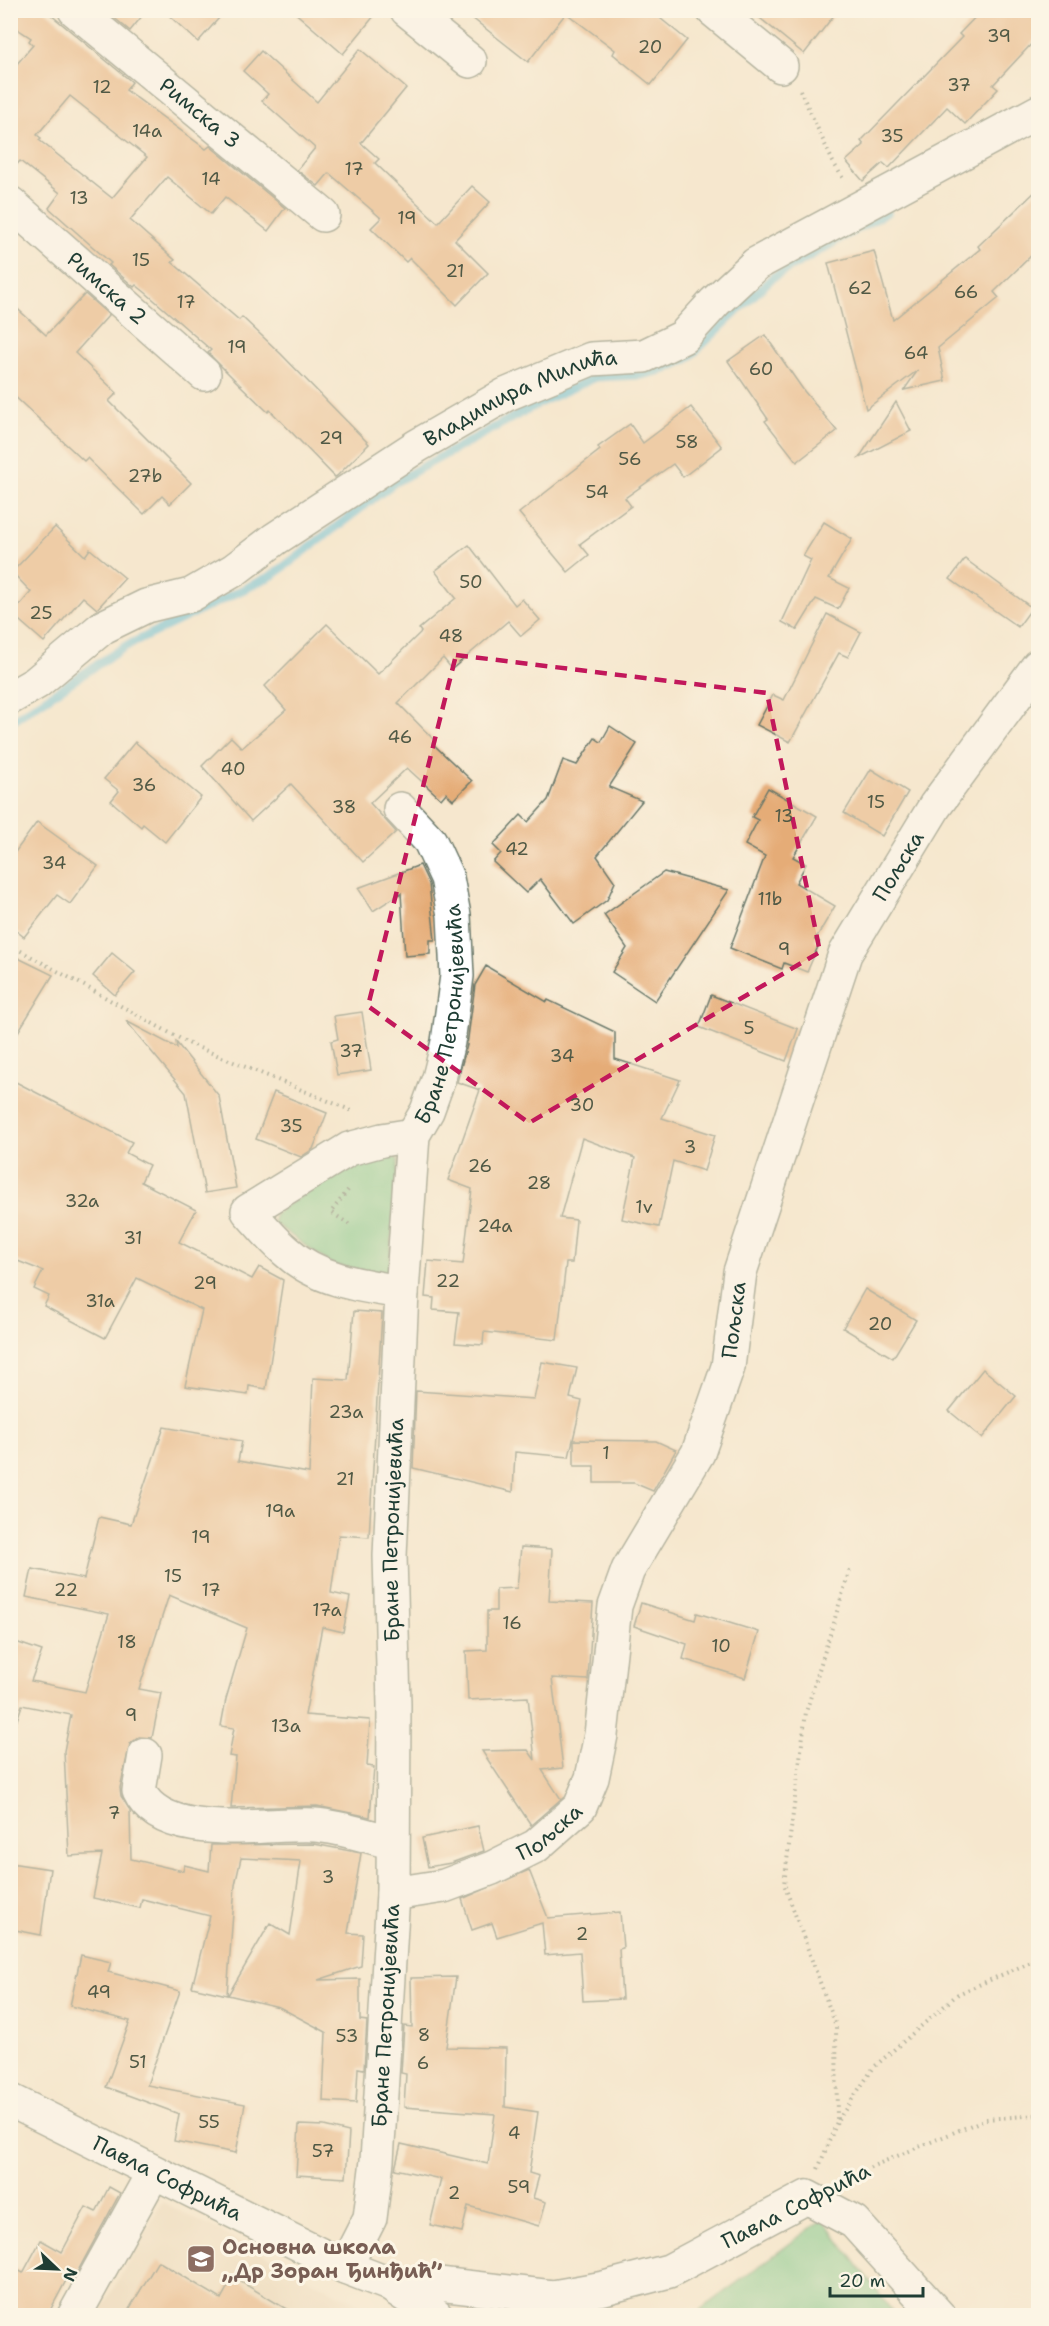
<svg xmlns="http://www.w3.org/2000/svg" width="1049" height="2326" viewBox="0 0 1049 2326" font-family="'Shantell Sans',sans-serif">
<rect width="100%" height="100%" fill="#fcf5e5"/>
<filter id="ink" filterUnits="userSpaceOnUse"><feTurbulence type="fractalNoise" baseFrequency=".0167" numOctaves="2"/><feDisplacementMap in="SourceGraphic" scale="12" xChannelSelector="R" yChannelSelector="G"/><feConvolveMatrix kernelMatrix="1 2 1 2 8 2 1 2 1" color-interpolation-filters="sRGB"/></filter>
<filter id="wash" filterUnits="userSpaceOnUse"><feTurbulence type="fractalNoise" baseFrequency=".008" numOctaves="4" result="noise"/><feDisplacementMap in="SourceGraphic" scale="24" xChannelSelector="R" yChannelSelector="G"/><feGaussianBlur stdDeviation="1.35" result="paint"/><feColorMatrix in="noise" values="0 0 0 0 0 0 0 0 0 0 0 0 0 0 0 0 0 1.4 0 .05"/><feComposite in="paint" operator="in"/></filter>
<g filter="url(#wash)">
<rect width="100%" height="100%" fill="#f6e7ce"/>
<path fill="#ebd8ba" d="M 162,2202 L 380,2315 L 98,2316 Z"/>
<g fill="#75c789" stroke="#4a825e" stroke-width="1.5">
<path d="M 392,1154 L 398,1160 L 389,1275 L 332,1265 L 274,1223 L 274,1214 L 355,1158 Z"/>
<path d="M 823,2219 L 895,2315 L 692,2316 Z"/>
</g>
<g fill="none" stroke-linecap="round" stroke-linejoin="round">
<path stroke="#5dbedc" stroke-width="9" d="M 10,722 L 126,646 L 273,575 L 395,482 L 541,402 L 596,377 L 641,375 L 666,369 L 687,359 L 773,277 L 887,212"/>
</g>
<g id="blocks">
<g fill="#e5ac77" fill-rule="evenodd">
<path d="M 10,10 L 45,10 L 132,82 L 126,90 L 206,149 L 210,146 L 285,208 L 268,231 L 225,197 L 211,214 L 167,177 L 130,220 L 175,260 L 172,262 L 239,320 L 242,317 L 281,354 L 369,444 L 337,476 L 335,477 L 270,410 L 268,412 L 238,383 L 208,353 L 211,350 L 146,293 L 136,285 L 134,287 L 109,265 L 111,263 L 49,208 L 60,193 L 20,161 L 10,172 L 10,72 L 33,45 L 29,41 L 31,38 L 10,24 ZM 70,96 L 147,157 L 112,198 L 39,140 L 41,138 L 37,135 Z"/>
<path d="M 105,10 L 147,10 L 130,31 Z"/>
<path d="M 163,10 L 226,10 L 198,42 Z"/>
<path d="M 292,10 L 379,10 L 343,54 Z"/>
<path d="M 462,10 L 650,10 L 687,40 L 651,85 L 613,54 L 615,50 L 566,13 L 528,62 Z"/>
<path d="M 750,10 L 838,10 L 804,54 Z"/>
<path d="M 982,10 L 1038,10 L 1038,37 L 993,85 L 998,89 L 965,124 L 947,107 L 889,168 L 883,163 L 863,181 L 846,161 L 864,145 L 861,141 L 962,37 L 959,34 Z"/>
<path d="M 360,49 L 406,88 L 361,143 L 379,159 L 375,163 L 438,223 L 472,186 L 490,202 L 455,240 L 488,273 L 457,305 L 410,258 L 406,262 L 371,228 L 381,218 L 329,173 L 318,186 L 297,170 L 315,148 L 262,101 L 268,94 L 243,71 L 261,51 L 317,102 Z"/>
<path d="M 1038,189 L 1038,249 L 994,292 L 999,298 L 938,348 L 945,381 L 904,390 L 918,370 L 866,409 L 828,263 L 874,251 L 893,320 L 980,249 L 978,246 Z"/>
<path d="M 85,294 L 109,315 L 75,353 L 117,393 L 109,401 L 191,483 L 170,504 L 162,496 L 144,514 L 87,458 L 84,461 L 10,392 L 10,302 L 46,335 Z"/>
<path d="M 765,335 L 804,391 L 837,431 L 797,462 L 765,421 L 768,419 L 728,361 Z"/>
<path d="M 896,402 L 911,431 L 859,458 Z"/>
<path d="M 691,407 L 722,447 L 683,477 L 673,464 L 625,498 L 631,506 L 580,544 L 589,555 L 568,572 L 519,513 L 600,450 L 598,447 L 630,424 L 643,443 Z"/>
<path d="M 824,522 L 852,539 L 829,578 L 849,588 L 838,609 L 816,599 L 797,630 L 782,622 L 811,560 L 803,556 Z"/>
<path d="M 55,527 L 85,556 L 90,549 L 125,578 L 97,609 L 83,597 L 44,642 L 12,614 L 31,592 L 12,572 Z"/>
<path d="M 469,545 L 515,605 L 522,599 L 540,620 L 521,636 L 508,621 L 452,669 L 443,658 L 398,703 L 435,741 L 432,743 L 472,781 L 453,800 L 446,793 L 441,799 L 407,768 L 370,803 L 396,832 L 363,862 L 291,784 L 251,821 L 202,766 L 231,737 L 242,748 L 286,710 L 265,686 L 327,624 L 378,674 L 421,632 L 419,629 L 456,598 L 435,571 Z"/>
<path d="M 965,559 L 1032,608 L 1018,627 L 950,579 Z"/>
<path d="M 827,614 L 861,632 L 848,657 L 839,653 L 790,742 L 757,725 L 773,695 L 784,700 Z"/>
<path d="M 610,726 L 637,744 L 609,787 L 642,801 L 597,856 L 615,882 L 607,900 L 574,924 L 540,879 L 526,893 L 493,862 L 501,853 L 493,845 L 521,815 L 528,822 L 548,800 L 563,760 L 577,765 L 595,738 L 601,742 Z"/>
<path d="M 135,742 L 201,797 L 165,842 L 143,824 L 141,827 L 111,801 L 119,791 L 104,779 Z"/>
<path d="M 871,769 L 908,792 L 882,836 L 844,813 Z"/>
<path d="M 768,788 L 817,816 L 793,857 L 806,864 L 796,883 L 835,906 L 815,940 L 820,942 L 807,972 L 784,963 L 782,969 L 730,948 L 765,856 L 745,845 L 758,820 L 752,817 Z"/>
<path d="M 37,822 L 98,866 L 70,904 L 57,895 L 24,937 L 10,926 L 10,859 Z"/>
<path d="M 420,865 L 429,884 L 435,940 L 430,940 L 430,954 L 405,956 L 401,893 L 373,911 L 358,888 Z"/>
<path d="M 664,872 L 729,890 L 655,1001 L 612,972 L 627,948 L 604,915 Z"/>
<path d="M 112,953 L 135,972 L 115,995 L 93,976 Z"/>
<path d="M 10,954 L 53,975 L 10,1045 Z"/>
<path d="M 486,966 L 547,1002 L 548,1000 L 615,1032 L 615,1059 L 680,1080 L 662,1118 L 715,1135 L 704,1171 L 673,1161 L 659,1227 L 622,1219 L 635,1158 L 582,1138 L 560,1218 L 576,1220 L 572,1263 L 566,1263 L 557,1340 L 484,1332 L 483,1345 L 455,1343 L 459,1312 L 433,1310 L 434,1298 L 425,1297 L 428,1261 L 463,1264 L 472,1189 L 448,1180 L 480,1090 L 457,1082 L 467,1045 L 475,985 Z"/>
<path d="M 711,995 L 798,1029 L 786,1061 L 699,1027 Z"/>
<path d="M 362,1012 L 371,1070 L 337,1075 L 331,1041 L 338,1039 L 334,1016 Z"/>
<path d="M 126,1021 L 177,1048 L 176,1042 L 219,1096 L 236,1188 L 205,1193 L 186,1093 Z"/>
<path d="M 10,1079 L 132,1142 L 126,1153 L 149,1165 L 141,1182 L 196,1210 L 179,1242 L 252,1279 L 259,1267 L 283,1280 L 266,1389 L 249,1386 L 248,1395 L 185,1386 L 202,1310 L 137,1278 L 105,1338 L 44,1306 L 49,1296 L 34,1289 L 43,1271 L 10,1258 Z"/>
<path d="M 274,1092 L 327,1113 L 313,1149 L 301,1157 L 256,1139 Z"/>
<path d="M 865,1289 L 916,1320 L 893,1358 L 843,1328 Z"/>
<path d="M 354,1311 L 382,1313 L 369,1537 L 339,1535 L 331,1593 L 350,1597 L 343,1632 L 322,1627 L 305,1715 L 370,1720 L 367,1766 L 374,1767 L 370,1817 L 317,1806 L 231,1808 L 236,1757 L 229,1756 L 234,1728 L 221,1726 L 226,1699 L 247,1628 L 169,1595 L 139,1689 L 161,1693 L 152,1738 L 139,1737 L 130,1744 L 120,1788 L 121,1796 L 130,1810 L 131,1859 L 183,1871 L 184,1865 L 209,1871 L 211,1845 L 314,1844 L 361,1853 L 348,1933 L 363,1934 L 361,1966 L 318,1980 L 360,1979 L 360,2020 L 367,2021 L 364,2069 L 358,2068 L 356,2103 L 323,2101 L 326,2032 L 279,2007 L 228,1995 L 270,1923 L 290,1935 L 301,1861 L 241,1858 L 235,1885 L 227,1995 L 192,1987 L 210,1916 L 142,1899 L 140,1908 L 93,1898 L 102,1854 L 69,1856 L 64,1751 L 71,1715 L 22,1705 L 14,1729 L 10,1728 L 10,1640 L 42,1651 L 31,1681 L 85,1692 L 109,1614 L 26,1597 L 32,1569 L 84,1579 L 99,1517 L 131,1524 L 164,1427 L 242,1441 L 238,1461 L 309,1473 L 313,1378 L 348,1380 Z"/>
<path d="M 542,1362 L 577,1368 L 570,1398 L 582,1401 L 569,1457 L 515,1452 L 513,1492 L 413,1468 L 416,1391 L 534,1399 Z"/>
<path d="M 983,1369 L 1016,1396 L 982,1438 L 949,1411 Z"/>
<path d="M 574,1440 L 656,1441 L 676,1450 L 653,1491 L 634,1483 L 594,1483 L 594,1466 L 574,1466 Z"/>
<path d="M 521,1547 L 552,1549 L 549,1601 L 593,1603 L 588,1680 L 552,1678 L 563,1768 L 542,1770 L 561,1799 L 531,1825 L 482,1751 L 528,1750 L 535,1760 L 528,1697 L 468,1700 L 466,1651 L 487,1650 L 487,1611 L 496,1611 L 496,1589 L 517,1588 Z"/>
<path d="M 641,1603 L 695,1620 L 697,1613 L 759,1632 L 745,1678 L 683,1659 L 687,1644 L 634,1626 Z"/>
<path d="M 478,1826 L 484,1851 L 451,1863 L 428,1867 L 422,1838 Z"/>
<path d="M 10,1863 L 50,1869 L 41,1935 L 10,1929 Z"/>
<path d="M 529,1870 L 548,1918 L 620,1912 L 623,1948 L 619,1949 L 622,1999 L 583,2001 L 580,1952 L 545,1955 L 542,1923 L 497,1937 L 492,1923 L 472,1930 L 462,1899 Z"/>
<path d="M 81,1955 L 111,1962 L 108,1972 L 180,1991 L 147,2085 L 245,2104 L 236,2153 L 174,2141 L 179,2114 L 106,2087 L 130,2021 L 70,2006 Z"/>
<path d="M 456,1977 L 446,2047 L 506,2048 L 505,2107 L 538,2112 L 529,2173 L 539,2176 L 533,2198 L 546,2202 L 539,2226 L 468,2206 L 462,2232 L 430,2225 L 441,2179 L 395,2169 L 401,2144 L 488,2164 L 495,2114 L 404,2107 L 406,2074 L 401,2073 L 404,2026 L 412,2027 L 411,1978 Z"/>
<path d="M 299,2125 L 324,2126 L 349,2132 L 346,2178 L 296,2175 Z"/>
<path d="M 109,2187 L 120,2193 L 74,2278 L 69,2275 L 47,2316 L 10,2316 L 10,2266 L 23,2273 L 41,2240 L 62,2252 L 86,2207 L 96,2212 Z"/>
<path d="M 158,2261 L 221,2299 L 233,2277 L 298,2316 L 125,2316 Z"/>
</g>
</g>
</g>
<g filter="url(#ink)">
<use href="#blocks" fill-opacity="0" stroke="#6a786a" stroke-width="1.5"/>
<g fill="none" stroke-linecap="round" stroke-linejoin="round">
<g stroke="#6a786a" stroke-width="36">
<g id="minor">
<path id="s1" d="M 75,10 L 323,215"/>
<path d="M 407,10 L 470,61"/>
<path d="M 713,10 L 781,66"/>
<path id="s2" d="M 10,203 L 204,374"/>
<path id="s3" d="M 10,698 L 36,683 L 103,627 L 146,606 L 191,595 L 234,570 L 275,539 L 417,446 L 505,395 L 591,359 L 644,356 L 683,337 L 715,302 L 756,264 L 1038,112"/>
<path d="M 402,1292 C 362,1286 317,1280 286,1251 C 272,1239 260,1224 248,1211 L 349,1149 L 382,1140 L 413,1135"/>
<path d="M 145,1755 L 139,1791 C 163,1844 267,1822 315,1825 C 341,1827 366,1836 391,1842"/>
<path id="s4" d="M 393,1894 L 444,1886 L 492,1868 L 536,1846 L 580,1807 L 592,1778 L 601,1735 L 615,1606 L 628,1570 L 698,1453 L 728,1367 L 740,1272 L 845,954 L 935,806 L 1038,666"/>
<path id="s5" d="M 10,2100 L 345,2267 L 389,2284 L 430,2283 L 553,2297 L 604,2288 L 669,2271 L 807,2197 L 854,2222 L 939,2316"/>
<path id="s6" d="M 345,2267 L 370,2218 L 377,2161 L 393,1894 L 394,1705 L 390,1556 L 402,1292 L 413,1135 L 427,1111 L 439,1078 L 448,1042 L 457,976 L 454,915 L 447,878 L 430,841 L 400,809"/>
<path d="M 389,2284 L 436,2316"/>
<path d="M 74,2316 L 153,2173"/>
</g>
</g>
<g stroke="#6a786a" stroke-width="4" stroke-dasharray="1.5 4.5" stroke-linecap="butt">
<path d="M 800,90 L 833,162 L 844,180"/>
<path d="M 10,945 L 190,1044 L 355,1112"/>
<path d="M 348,1190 L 331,1212 L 350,1225"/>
<path d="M 838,2120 L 874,2067 L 958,1994 L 1038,1959"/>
<path d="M 818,2169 L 837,2122 L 836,2026 L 784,1884 L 806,1712 L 851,1566"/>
<path d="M 842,2179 L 986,2119 L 1038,2115"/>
</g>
<use href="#minor" stroke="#fff" stroke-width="33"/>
</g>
</g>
<path d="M0 0H1049V2326H0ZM 456,655 L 767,693 L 820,952 L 529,1123 L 368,1006 Z" fill="#f6e7ce" fill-opacity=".55" fill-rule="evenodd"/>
<path fill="none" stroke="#c2185b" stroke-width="4.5" stroke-dasharray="12 8" stroke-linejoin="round" d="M 456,655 L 767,693 L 820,952 L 529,1123 L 368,1006 Z"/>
<defs>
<g id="school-square" transform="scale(1.5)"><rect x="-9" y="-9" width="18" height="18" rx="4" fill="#8d6e63" stroke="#fcf5e5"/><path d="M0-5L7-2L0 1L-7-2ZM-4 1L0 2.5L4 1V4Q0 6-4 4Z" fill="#fff"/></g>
</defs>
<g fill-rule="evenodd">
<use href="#school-square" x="201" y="2259"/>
</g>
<g text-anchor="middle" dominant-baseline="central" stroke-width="6" stroke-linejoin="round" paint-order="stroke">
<g font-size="18" fill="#505945">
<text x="999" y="36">39</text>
<text x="650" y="47">20</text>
<text x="959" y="85">37</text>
<text x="102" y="87">12</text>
<text x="147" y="131">14a</text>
<text x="892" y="136">35</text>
<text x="354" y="169">17</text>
<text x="211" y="179">14</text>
<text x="79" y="198">13</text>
<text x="407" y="218">19</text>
<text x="141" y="260">15</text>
<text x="455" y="271">21</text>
<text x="860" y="288">62</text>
<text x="966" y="292">66</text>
<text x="186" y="302">17</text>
<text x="237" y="347">19</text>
<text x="916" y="353">64</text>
<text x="761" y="369">60</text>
<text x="331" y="438">29</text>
<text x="687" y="442">58</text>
<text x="630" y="459">56</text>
<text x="145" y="476">27b</text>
<text x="597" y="492">54</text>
<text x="471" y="582">50</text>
<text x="41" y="613">25</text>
<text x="451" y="636">48</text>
<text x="400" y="737">46</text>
<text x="233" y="769">40</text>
<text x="144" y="785">36</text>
<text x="876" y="802">15</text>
<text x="344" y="807">38</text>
<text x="784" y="816">13</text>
<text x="517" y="849">42</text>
<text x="54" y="863">34</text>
<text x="770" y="899">11b</text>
<text x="784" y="949">9</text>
<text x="749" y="1028">5</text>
<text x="351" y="1051">37</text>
<text x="562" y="1056">34</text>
<text x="582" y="1105">30</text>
<text x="291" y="1126">35</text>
<text x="690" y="1147">3</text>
<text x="480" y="1166">26</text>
<text x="539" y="1183">28</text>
<text x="82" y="1201">32a</text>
<text x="644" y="1207">1v</text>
<text x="495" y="1226">24a</text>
<text x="133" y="1238">31</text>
<text x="448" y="1281">22</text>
<text x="205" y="1283">29</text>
<text x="100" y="1301">31a</text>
<text x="880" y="1324">20</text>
<text x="346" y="1412">23a</text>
<text x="606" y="1453">1</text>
<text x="345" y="1479">21</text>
<text x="280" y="1511">19a</text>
<text x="201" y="1537">19</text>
<text x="173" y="1576">15</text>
<text x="66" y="1590">22</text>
<text x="211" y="1590">17</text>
<text x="327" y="1610">17a</text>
<text x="512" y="1623">16</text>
<text x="127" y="1642">18</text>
<text x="721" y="1646">10</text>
<text x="131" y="1715">9</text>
<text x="286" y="1726">13a</text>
<text x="114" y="1813">7</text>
<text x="328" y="1877">3</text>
<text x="582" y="1934">2</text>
<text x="99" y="1992">49</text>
<text x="424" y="2035">8</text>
<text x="347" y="2036">53</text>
<text x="138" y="2062">51</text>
<text x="423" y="2063">6</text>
<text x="209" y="2122">55</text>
<text x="514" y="2133">4</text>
<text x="323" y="2151">57</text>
<text x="519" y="2187">59</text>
<text x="454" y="2193">2</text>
</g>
<g font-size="21" fill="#1f3d34" stroke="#fcf5e5">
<text stroke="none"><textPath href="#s1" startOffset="162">Римска 3</textPath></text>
<text stroke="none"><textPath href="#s2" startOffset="129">Римска 2</textPath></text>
<text stroke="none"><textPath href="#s3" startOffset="598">Владимира Милића</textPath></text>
<text stroke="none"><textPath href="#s4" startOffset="1215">Пољска</textPath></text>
<text stroke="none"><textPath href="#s6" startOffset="1266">Бране Петронијевића</textPath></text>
<text stroke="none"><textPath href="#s4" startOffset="729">Пољска</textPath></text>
<text stroke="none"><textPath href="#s6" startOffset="744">Бране Петронијевића</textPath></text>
<text stroke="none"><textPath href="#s4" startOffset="171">Пољска</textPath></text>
<text stroke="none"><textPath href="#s6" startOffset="258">Бране Петронијевића</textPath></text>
<text stroke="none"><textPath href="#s5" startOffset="176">Павла Софрића</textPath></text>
<text transform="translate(796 2206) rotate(-27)">Павла Софрића</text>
</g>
<g font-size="21" font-weight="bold" fill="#785e54" stroke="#fcf5e5" text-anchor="start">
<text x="222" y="2247">Основна школа<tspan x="222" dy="24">„Др Зоран Ђинђић”</tspan></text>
</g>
</g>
<rect width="1049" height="2326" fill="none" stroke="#fcf5e5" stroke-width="36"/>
<g transform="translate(57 2269) rotate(113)" stroke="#fcf5e5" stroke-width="4.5" paint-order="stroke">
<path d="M0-4.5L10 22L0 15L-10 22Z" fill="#1f3d34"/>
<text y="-9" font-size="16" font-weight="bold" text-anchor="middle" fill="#1f3d34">N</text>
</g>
<path d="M830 2287v9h93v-9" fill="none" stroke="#1f3d34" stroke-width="3"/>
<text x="839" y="2287" font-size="18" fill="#1f3d34" stroke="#fcf5e5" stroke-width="4.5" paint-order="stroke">20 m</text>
</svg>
